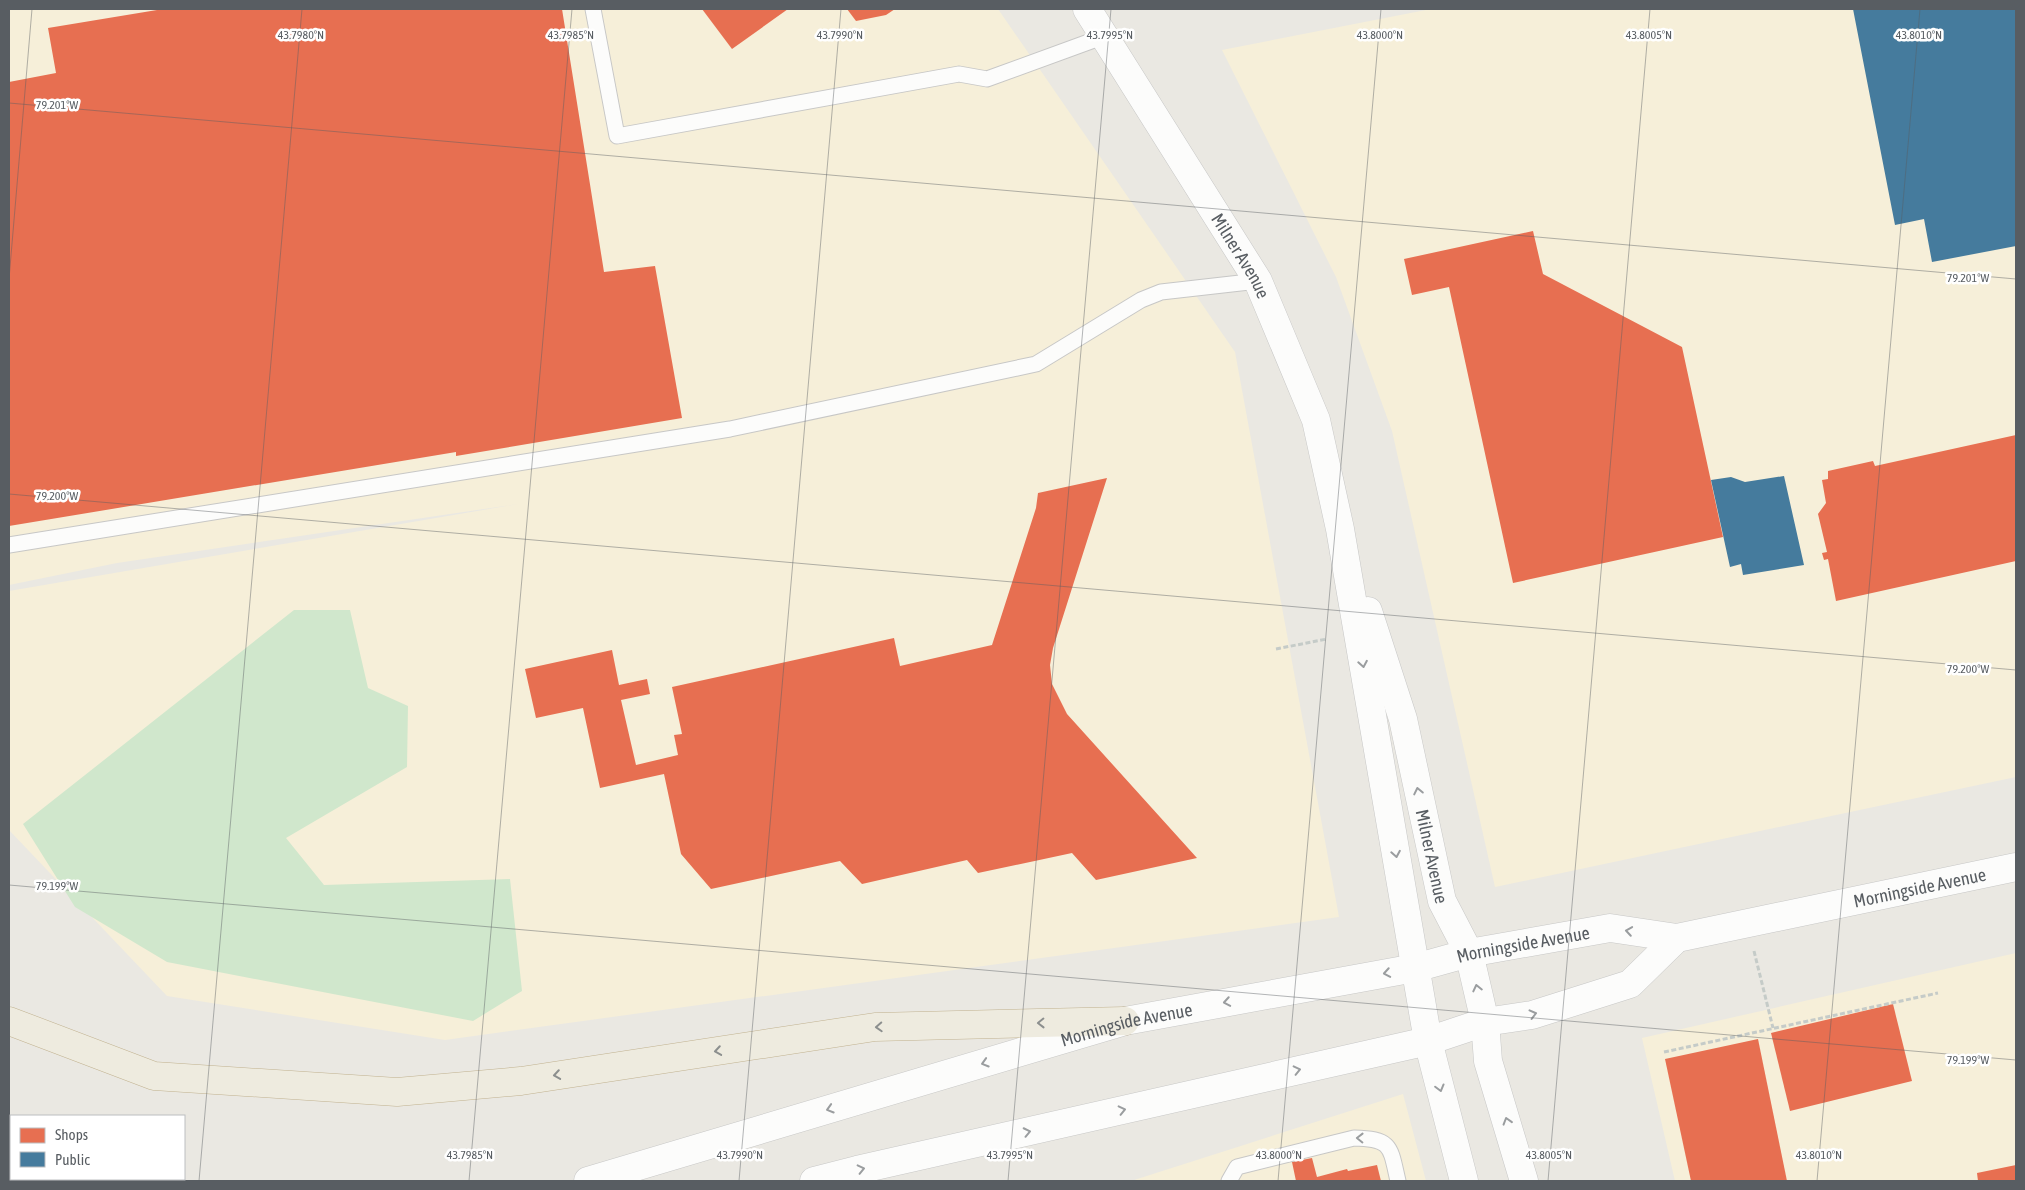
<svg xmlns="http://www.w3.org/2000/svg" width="2025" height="1190" viewBox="0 0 2025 1190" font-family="'Asap Condensed',sans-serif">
<rect width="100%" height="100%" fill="#eae8e2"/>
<g fill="#f6efd9">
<path d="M 9,9 L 998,9 L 1235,352 L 1339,917 L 445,1040 L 167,996 L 9,830 L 9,591 L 518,504 L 117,563 L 9,585 Z"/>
<path d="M 1431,9 L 2016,9 L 2016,777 L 1495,887 L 1392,431 L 1336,277 L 1222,50 Z"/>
<path d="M 2016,953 L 2016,1181 L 1675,1181 L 1642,1038 Z"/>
<path d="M 1403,1094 L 1426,1181 L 1131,1181 Z"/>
</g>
<path fill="#d0e7cc" d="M 294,610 L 350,610 L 368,688 L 408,706 L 407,767 L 286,838 L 324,885 L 510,879 L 522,991 L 473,1021 L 167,962 L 75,907 L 23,824 Z"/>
<g fill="#e76f51">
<path d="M 163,9 L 562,9 L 604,272 L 655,266 L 682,418 L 456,456 L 456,452 L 9,526 L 9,82 L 56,73 L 48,28 Z"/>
<path d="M 702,9 L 788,9 L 732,49 Z"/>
<path d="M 847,9 L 895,9 L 886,15 L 856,21 Z"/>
<path d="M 1533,231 L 1543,274 L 1682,347 L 1723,537 L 1513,583 L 1449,287 L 1412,295 L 1404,259 Z"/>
<path d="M 2016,435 L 2016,561 L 1836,601 L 1828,559 L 1824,560 L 1822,553 L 1827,552 L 1818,514 L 1826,503 L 1822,480 L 1828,479 L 1828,471 L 1873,461 L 1875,466 Z"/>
<path d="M 1107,478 L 1053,648 L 1050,665 L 1052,684 L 1067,714 L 1197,858 L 1096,880 L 1072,853 L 978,873 L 967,860 L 862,884 L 840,861 L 711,889 L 681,854 L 664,774 L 600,788 L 583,708 L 536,718 L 525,669 L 612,650 L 619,685 L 647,679 L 650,694 L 621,700 L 636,765 L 678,755 L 674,735 L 682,734 L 672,687 L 894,638 L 900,666 L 992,645 L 1036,508 L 1038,493 Z"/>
<path d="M 1893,1004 L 1912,1081 L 1790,1111 L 1771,1033 Z"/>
<path d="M 1758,1039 L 1787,1181 L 1691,1181 L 1665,1059 Z"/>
<path d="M 1312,1158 L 1317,1177 L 1347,1169 L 1348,1171 L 1377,1165 L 1381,1181 L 1296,1181 L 1292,1162 Z"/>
<path d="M 2016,1165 L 2016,1181 L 1978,1181 L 1977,1173 Z"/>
</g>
<g fill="#457b9d">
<path d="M 1853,9 L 2016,9 L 2016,246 L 1932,262 L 1924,219 L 1895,225 Z"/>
<path d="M 1784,476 L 1804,565 L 1743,575 L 1741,564 L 1730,567 L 1711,480 L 1731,477 L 1745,482 Z"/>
</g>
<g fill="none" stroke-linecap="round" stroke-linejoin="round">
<g stroke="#c7c7c6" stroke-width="17">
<g id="lane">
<path d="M 593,9 L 617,136 L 959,74 L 987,79 L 1105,36"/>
<path d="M 9,545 L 730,429 L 1036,364 L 1141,300 L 1161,292 L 1258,281"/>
<path d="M 1229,1181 L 1237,1167 L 1354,1138 C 1392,1139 1390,1146 1398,1181"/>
</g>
</g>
<g stroke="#c7c7c6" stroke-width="29">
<g id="secondary">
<path id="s1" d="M 1087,9 L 1258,281 L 1316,420 L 1340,529 L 1428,1041 L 1464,1181"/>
<path id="s2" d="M 1368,611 L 1403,719 L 1442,901 L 1469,953 L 1485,1022 L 1488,1061 L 1524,1181"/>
<path id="s3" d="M 588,1181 L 1125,1021 L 1415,968 L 1469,953 L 1610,928 L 1677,938 L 2016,867"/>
<path d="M 814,1181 L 857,1170 L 1428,1041 L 1485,1022 L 1532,1015 L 1630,984 L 1677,938"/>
</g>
</g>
<g stroke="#c1b290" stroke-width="29">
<path id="highway" d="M 9,1021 L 154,1076 L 397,1092 L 521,1081 L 875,1027 L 1125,1021"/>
</g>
<g stroke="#c5cbc8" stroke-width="3" stroke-dasharray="5 2.5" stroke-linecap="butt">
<path d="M 1276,649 L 1327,639"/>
<path d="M 1754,951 L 1773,1028"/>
<path d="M 1664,1052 L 1938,993"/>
</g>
<use href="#lane" stroke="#fcfcfb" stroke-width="15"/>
<use href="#secondary" stroke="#fcfcfb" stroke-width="28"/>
<use href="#highway" stroke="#eeebdf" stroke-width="28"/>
</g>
<defs><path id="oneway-chevron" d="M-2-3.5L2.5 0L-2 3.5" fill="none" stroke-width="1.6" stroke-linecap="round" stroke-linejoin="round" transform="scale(1.25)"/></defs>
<g stroke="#9a9d9f">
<use href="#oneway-chevron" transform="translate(1363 664) rotate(80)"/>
<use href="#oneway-chevron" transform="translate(1418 791) rotate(-102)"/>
<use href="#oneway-chevron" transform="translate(1396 854) rotate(80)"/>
<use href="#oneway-chevron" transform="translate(1629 931) rotate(-171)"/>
<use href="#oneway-chevron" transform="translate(1387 973) rotate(170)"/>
<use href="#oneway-chevron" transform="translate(1477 988) rotate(-103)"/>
<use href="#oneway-chevron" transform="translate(1227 1002) rotate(170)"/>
<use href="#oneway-chevron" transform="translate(1533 1014) rotate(-14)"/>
<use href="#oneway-chevron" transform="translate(985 1063) rotate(163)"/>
<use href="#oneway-chevron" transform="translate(1297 1070) rotate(-13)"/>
<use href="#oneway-chevron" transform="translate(1440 1088) rotate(75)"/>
<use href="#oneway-chevron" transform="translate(830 1109) rotate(163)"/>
<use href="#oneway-chevron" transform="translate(1122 1110) rotate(-13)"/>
<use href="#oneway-chevron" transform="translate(1507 1121) rotate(-107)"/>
<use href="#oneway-chevron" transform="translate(1027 1132) rotate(-12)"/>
<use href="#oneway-chevron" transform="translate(1360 1138) rotate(-179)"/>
<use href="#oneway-chevron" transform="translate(861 1169) rotate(-13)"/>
</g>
<g stroke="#8c8f8e">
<use href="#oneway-chevron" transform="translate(1041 1023) rotate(179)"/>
<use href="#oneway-chevron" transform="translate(879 1027) rotate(177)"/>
<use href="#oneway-chevron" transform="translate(718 1051) rotate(171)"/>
<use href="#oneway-chevron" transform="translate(557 1075) rotate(171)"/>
</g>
<path fill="none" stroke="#585d62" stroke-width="1" stroke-opacity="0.45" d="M 9,103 L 2016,279M 9,279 L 32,9M 9,494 L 2016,670M 9,885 L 2016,1060M 199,1181 L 302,9M 469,1181 L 572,9M 739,1181 L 841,9M 1008,1181 L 1111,9M 1278,1181 L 1381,9M 1548,1181 L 1650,9M 1817,1181 L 1920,9"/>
<g text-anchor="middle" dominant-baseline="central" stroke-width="5" stroke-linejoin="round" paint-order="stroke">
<g font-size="18" fill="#585d62" stroke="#fff">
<text stroke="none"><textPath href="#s1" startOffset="291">Milner Avenue</textPath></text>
<text stroke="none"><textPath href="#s2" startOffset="254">Milner Avenue</textPath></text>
<text stroke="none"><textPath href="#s3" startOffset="1370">Morningside Avenue</textPath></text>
<text stroke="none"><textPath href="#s3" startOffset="966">Morningside Avenue</textPath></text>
<text stroke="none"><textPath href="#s3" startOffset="561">Morningside Avenue</textPath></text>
</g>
</g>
<g font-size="12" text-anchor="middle" fill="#585d62" stroke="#fff" stroke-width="5" stroke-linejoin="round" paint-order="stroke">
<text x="301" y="39">43.7980°N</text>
<text x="571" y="39">43.7985°N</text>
<text x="840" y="39">43.7990°N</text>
<text x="1110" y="39">43.7995°N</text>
<text x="1380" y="39">43.8000°N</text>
<text x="1649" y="39">43.8005°N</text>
<text x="1919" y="39">43.8010°N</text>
<text x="57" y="109">79.201°W</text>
<text x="1968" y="282">79.201°W</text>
<text x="57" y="500">79.200°W</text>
<text x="1968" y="673">79.200°W</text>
<text x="57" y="890">79.199°W</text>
<text x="1968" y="1064">79.199°W</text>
<text x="470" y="1159">43.7985°N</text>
<text x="740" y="1159">43.7990°N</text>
<text x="1010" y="1159">43.7995°N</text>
<text x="1279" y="1159">43.8000°N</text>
<text x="1549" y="1159">43.8005°N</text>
<text x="1819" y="1159">43.8010°N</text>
</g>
<rect width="2025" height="1190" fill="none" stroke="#585d62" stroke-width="20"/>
<rect x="10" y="1115" width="175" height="65" fill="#ffffff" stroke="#bcbec0"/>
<rect x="20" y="1128" width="25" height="15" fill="#e76f51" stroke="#bcbec0"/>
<text x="55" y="1140" font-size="15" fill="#585d62">Shops</text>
<rect x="20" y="1152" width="25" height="15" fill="#457b9d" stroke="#bcbec0"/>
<text x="55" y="1165" font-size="15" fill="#585d62">Public</text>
</svg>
